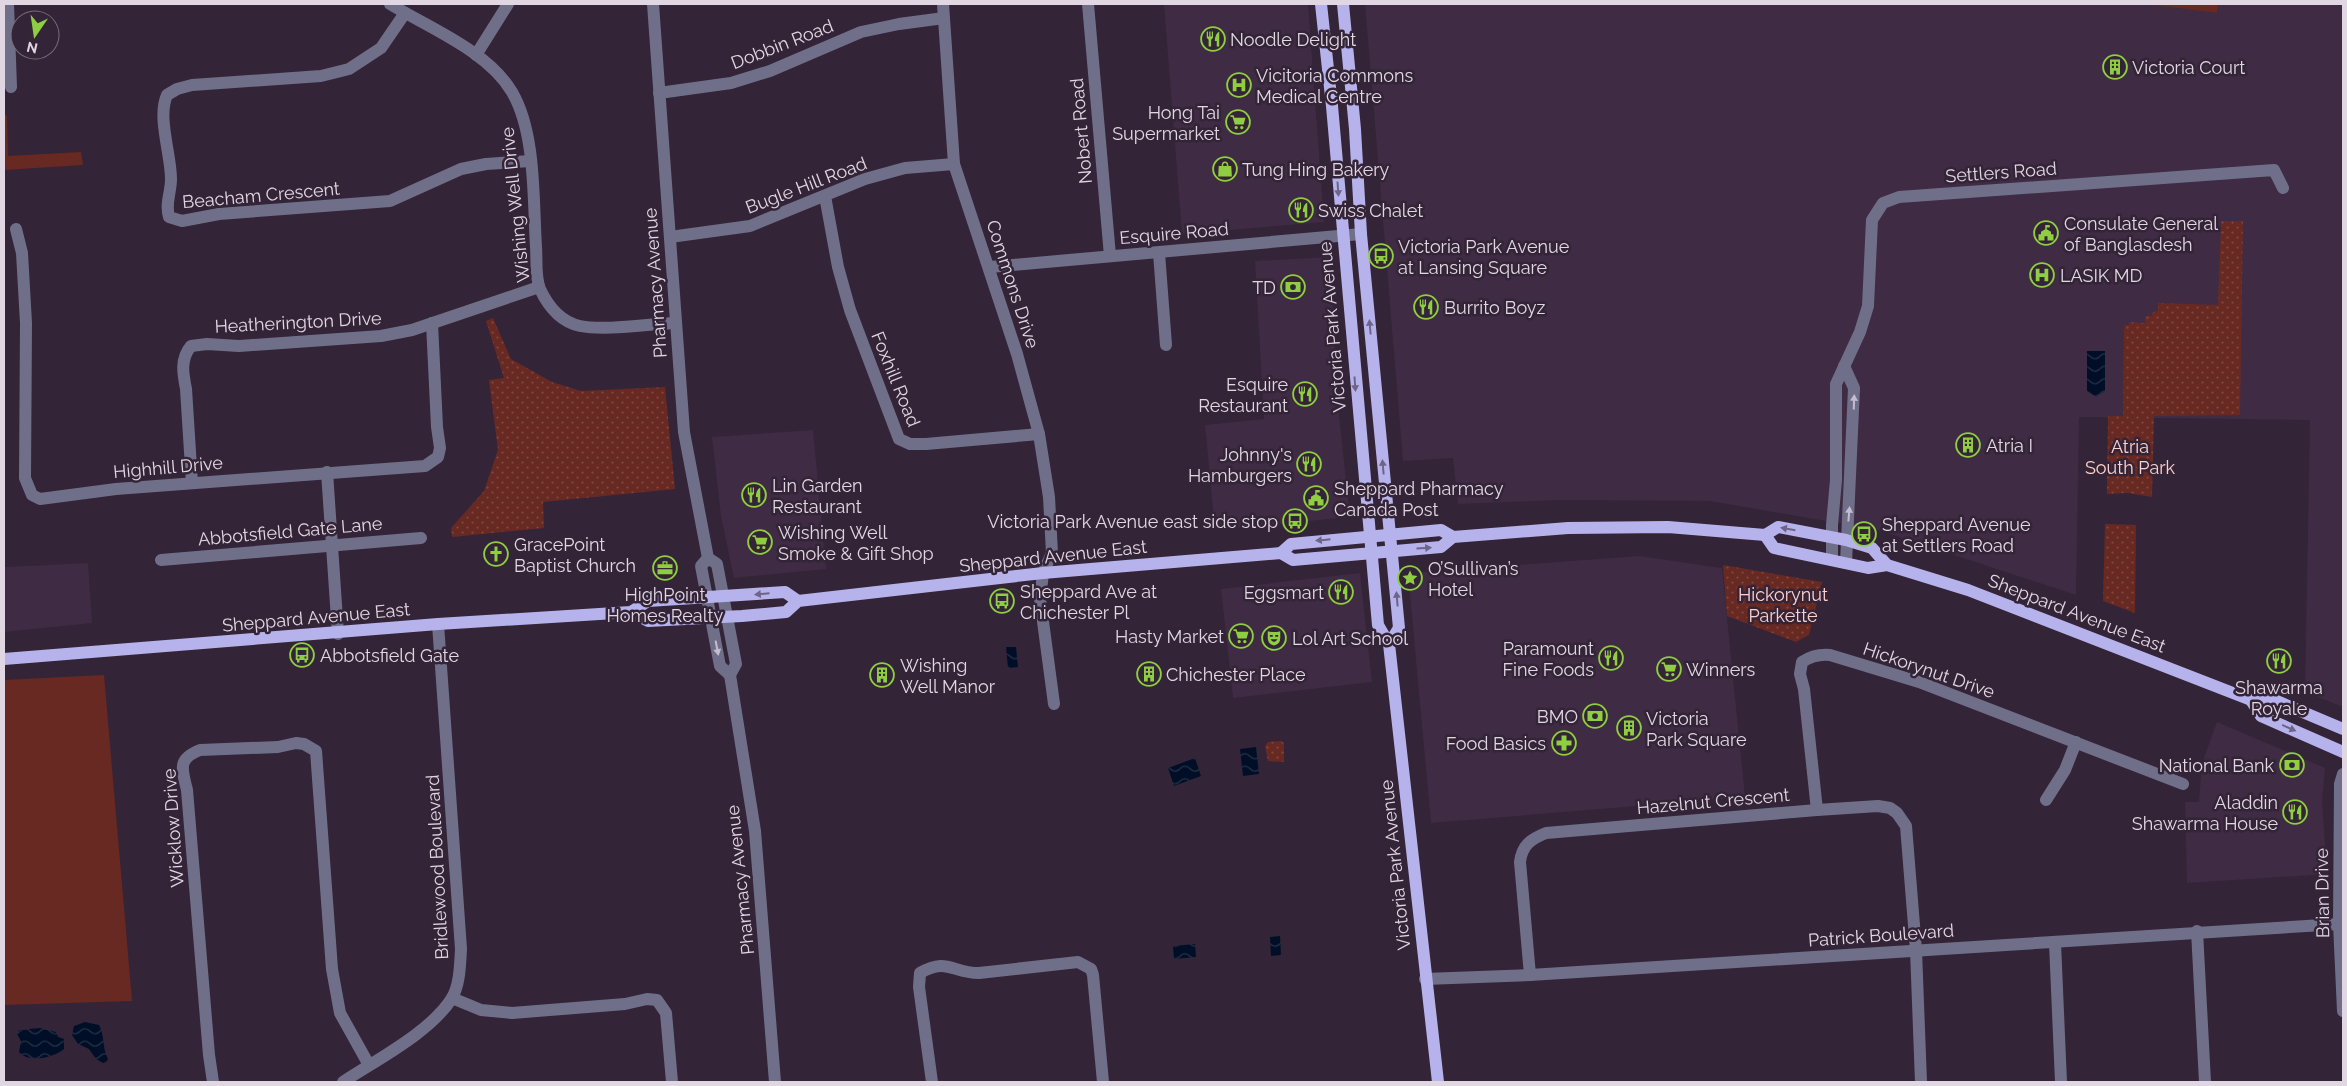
<svg xmlns="http://www.w3.org/2000/svg" width="2347" height="1086" viewBox="0 0 2347 1086" font-family="Raleway,sans-serif">
<defs>
<pattern id="park-dots" width="8" height="8" patternUnits="userSpaceOnUse" patternTransform="scale(1.25)"><rect width="8" height="8" fill="#682922"/><path d="M2 2h.1M6 6h.1" fill="none" stroke="#7d4742" stroke-width="1.8" stroke-linecap="round"/></pattern>
<pattern id="water-waves" width="16" height="10" patternUnits="userSpaceOnUse" patternTransform="scale(1.25)"><rect width="16" height="10" fill="#000f27"/><path d="M0 5q4-4 8 0t8 0" fill="none" stroke="#253146"/></pattern>
</defs>
<rect width="100%" height="100%" fill="#342437"/>
<g fill="#3f2b43">
<path d="M 1164,4 L 1308,4 L 1324,222 L 1182,234 Z"/>
<path d="M 1365,4 L 2343,4 L 2343,707 L 2305,692 L 2310,420 L 2079,417 L 2076,595 L 1878,530 L 1710,501 L 1560,500 L 1458,504 L 1453,458 L 1403,461 Z"/>
<path d="M 1330,257 L 1339,415 L 1350,517 L 1215,530 L 1205,425 L 1264,419 L 1255,261 Z"/>
<path d="M 813,430 L 826,569 L 734,578 L 721,516 L 712,437 Z"/>
<path d="M 1639,556 L 1722,568 L 1745,797 L 1431,823 L 1408,573 Z"/>
<path d="M 88,563 L 92,623 L 4,632 L 4,567 Z"/>
<path d="M 1360,573 L 1372,682 L 1233,698 L 1221,589 Z"/>
<path d="M 2217,722 L 2325,768 L 2322,802 L 2327,874 L 2187,883 L 2185,802 L 2199,802 L 2202,763 Z"/>
</g>
<g fill="#682922">
<path d="M 2147,4 L 2218,4 L 2217,13 Z"/>
<path d="M 4,114 L 7,116 L 8,156 L 81,152 L 83,165 L 4,170 Z"/>
<path d="M 104,675 L 132,1001 L 4,1005 L 4,680 Z"/>
</g>
<g fill="url(#park-dots)">
<path d="M 2221,221 L 2243,221 L 2240,415 L 2154,416 L 2152,497 L 2128,493 L 2107,494 L 2108,416 L 2123,416 L 2124,325 L 2129,325 L 2129,322 L 2145,323 L 2145,316 L 2152,316 L 2153,312 L 2158,311 L 2158,303 L 2218,305 Z"/>
<path d="M 493,318 L 511,359 L 552,382 L 581,391 L 665,387 L 675,489 L 543,502 L 544,528 L 452,537 L 451,528 L 484,491 L 498,450 L 489,380 L 504,378 L 486,321 Z"/>
<path d="M 2105,524 L 2136,525 L 2135,613 L 2103,601 Z"/>
<path d="M 1723,565 L 1822,582 L 1809,635 L 1796,642 L 1727,616 Z"/>
<path d="M 1281,741 L 1284,743 L 1284,762 L 1268,761 L 1265,746 L 1268,742 Z"/>
</g>
<g fill="url(#water-waves)">
<path d="M 2087,351 L 2105,351 L 2105,391 L 2096,397 L 2087,391 Z"/>
<path d="M 1006,647 L 1016,647 L 1018,667 L 1008,668 Z"/>
<path d="M 1256,747 L 1259,774 L 1243,776 L 1240,749 Z"/>
<path d="M 1195,758 L 1201,776 L 1174,786 L 1168,768 Z"/>
<path d="M 1280,936 L 1281,955 L 1271,956 L 1270,937 Z"/>
<path d="M 1195,944 L 1196,957 L 1174,959 L 1173,946 Z"/>
<path d="M 85,1022 L 99,1025 C 105,1036 102,1048 108,1059 L 106,1062 L 103,1063 L 96,1059 L 89,1049 L 78,1044 L 72,1035 L 74,1026 Z"/>
<path d="M 40,1028 L 56,1032 L 58,1037 L 64,1039 L 64,1049 C 55,1057 29,1064 19,1052 L 21,1041 L 17,1034 L 19,1030 Z"/>
</g>
<g fill="none" stroke-linecap="round" stroke-linejoin="round">
<g stroke="#706f8a" stroke-width="12">
<path d="M 8,4 L 11,87"/>
<path d="M 390,4 C 429,28 488,51 512,92 C 536,133 533,199 536,247 C 537,259 535,277 540,289 C 548,306 561,322 580,326 C 606,331 648,324 675,323"/>
<path d="M 653,4 L 684,432 L 708,558 L 717,564 L 736,664 L 730,675 L 755,831 L 775,1082"/>
<path d="M 943,4 L 954,164 L 1017,354 L 1039,434 L 1049,497 L 1052,553 L 1043,573 L 1040,599 L 1054,704"/>
<path d="M 1088,4 L 1110,256"/>
<path d="M 405,13 L 381,48 L 349,69 L 321,76 L 192,85 L 177,89 L 167,95 C 157,117 171,154 171,179 C 171,193 165,203 169,217 L 182,221 L 219,214 L 390,201 L 461,169 L 486,164 L 530,161"/>
<path d="M 476,55 L 508,4"/>
<path d="M 659,93 L 731,83 L 770,71 L 861,32 L 899,24 L 944,18"/>
<path d="M 825,196 L 838,267 L 850,310 L 899,439 L 910,444 L 926,444 L 1039,434"/>
<path d="M 16,229 L 22,253 L 26,323 L 25,478 L 32,495 L 40,499 L 116,489 L 425,466 L 438,457 L 440,448 L 437,427 L 432,323"/>
<path d="M 670,237 L 750,226 L 865,179 L 905,168 L 954,164"/>
<path d="M 1159,253 L 1166,345"/>
<path d="M 990,267 L 1361,234"/>
<path d="M 1844,366 L 1854,388 L 1846,563"/>
<path d="M 327,472 L 338,634"/>
<path d="M 192,483 L 186,389 C 183,374 180,359 191,346 L 207,344 L 239,346 L 381,336 L 412,330 L 539,287"/>
<path d="M 708,558 L 701,566 L 720,666 L 730,675"/>
<path d="M 1832,559 L 1832,525 L 1836,480 L 1836,384 L 1860,332 L 1868,306 L 1872,220 L 1883,203 L 1899,197 L 2274,170 L 2283,188"/>
<path d="M 161,560 L 421,538"/>
<path d="M 2343,774 L 2340,784 L 2339,924 L 2343,1011"/>
<path d="M 2046,800 L 2065,770 L 2076,742"/>
<path d="M 1817,810 L 1804,689 L 1800,674 L 1802,662 C 1811,656 1819,654 1830,655 L 1919,682 L 2183,784"/>
<path d="M 2197,931 L 2205,1082"/>
<path d="M 2055,943 L 2061,1082"/>
<path d="M 1530,975 L 1520,862 C 1522,845 1531,839 1546,833 L 1817,810 L 1878,806 L 1890,808 L 1897,813 L 1906,826 L 1916,950 L 1921,1082"/>
<path d="M 1425,979 L 1530,975 L 2339,924"/>
<path d="M 452,998 L 481,1010 L 512,1013 L 625,1004 L 647,999 L 657,1000 L 666,1013 L 672,1082"/>
<path d="M 213,1082 L 209,1055 L 187,790 C 182,769 177,759 200,750 L 278,747 L 296,743 L 304,744 L 316,751 L 332,969 L 340,1013 L 369,1065"/>
<path d="M 343,1082 C 376,1060 431,1032 452,998 C 460,984 460,965 461,949 L 438,624"/>
<path d="M 932,1082 L 919,987 L 920,973 C 947,957 952,973 979,973 L 1078,962 L 1091,969 L 1093,975 L 1103,1082"/>
</g>
<g stroke="#b6b3ec" stroke-width="12">
<path d="M 1321,4 L 1332,106 L 1378,625 L 1389,644 L 1438,1082"/>
<path d="M 1343,4 L 1355,129 L 1361,234 L 1399,628 L 1389,644"/>
<path d="M 1765,535 L 1774,548 L 1868,568 L 1887,565 L 1968,590 L 2251,700 L 2272,699 L 2343,729"/>
<path d="M 1281,553 L 1291,544 L 1441,530 L 1453,537"/>
<path d="M 631,612 L 648,621 L 742,616 L 786,612 L 798,601 L 1043,573 L 1281,553 L 1293,560 L 1441,547 L 1453,537 L 1568,528 L 1668,527 L 1765,535 L 1778,527 L 1846,540 L 1872,548 L 1887,565"/>
<path d="M 4,659 L 438,624 L 631,612 L 648,601 L 785,592 L 798,601"/>
<path d="M 2251,700 L 2261,716 L 2343,752"/>
</g>
</g>
<defs><path id="oneway-solid" d="M-6-.8H1V-3.2L6.5 0L1 3.2V.8H-6Z" transform="scale(1.25)"/></defs>
<g fill="#6e6488">
<use href="#oneway-solid" transform="translate(1338 189) rotate(86)"/>
<use href="#oneway-solid" transform="translate(1370 327) rotate(-95)"/>
<use href="#oneway-solid" transform="translate(1355 384) rotate(86)"/>
<use href="#oneway-solid" transform="translate(1383 467) rotate(-95)"/>
<use href="#oneway-solid" transform="translate(1788 529) rotate(-170)"/>
<use href="#oneway-solid" transform="translate(1323 540) rotate(174)"/>
<use href="#oneway-solid" transform="translate(1424 548) rotate(-4)"/>
<use href="#oneway-solid" transform="translate(762 594) rotate(175)"/>
<use href="#oneway-solid" transform="translate(1397 599) rotate(-95)"/>
<use href="#oneway-solid" transform="translate(2289 728) rotate(24)"/>
</g>
<g fill="#c5bdcd">
<use href="#oneway-solid" transform="translate(1854 402) rotate(-88)"/>
<use href="#oneway-solid" transform="translate(1849 514) rotate(-85)"/>
<use href="#oneway-solid" transform="translate(717 648) rotate(79)"/>
</g>
<defs>
<g id="restaurant-ring" transform="scale(1.25)"><circle r="9.5" fill="#342437" stroke="#8fcd41" stroke-width="1.5"/><path d="M-5-6h1v4h1v-4h1v4h1v-4h1v5L-1.5 .5V6h-2V.5L-5-1ZM5-6V6H3V1.5H1.5Q1.5-4 5-6Z" fill="#8fcd41"/></g>
<g id="building-ring" transform="scale(1.25)"><circle r="9.5" fill="#342437" stroke="#8fcd41" stroke-width="1.5"/><path d="M-4-6H4V6H1V3H-1V6H-4ZM-2.5-4.3h1.7v1.8h-1.7ZM.8-4.3h1.7v1.8H.8ZM-2.5-1h1.7V.8h-1.7ZM.8-1h1.7V.8H.8Z" fill="#8fcd41"/></g>
<g id="hospital-ring" transform="scale(1.25)"><circle r="9.5" fill="#342437" stroke="#8fcd41" stroke-width="1.5"/><path d="M-5-5h3v3.5h4V-5h3V5h-3V1.5h-4V5h-3Z" fill="#8fcd41"/></g>
<g id="supermarket-ring" transform="scale(1.25)"><circle r="9.5" fill="#342437" stroke="#8fcd41" stroke-width="1.5"/><path d="M-6-5.5h2.5l.6 2H6L4.5 2H-2.5L-4.4-4H-6ZM-1.5 3.2a1.3 1.3 0 1 0 .1 0ZM3 3.2a1.3 1.3 0 1 0 .1 0Z" fill="#8fcd41"/></g>
<g id="shop-ring" transform="scale(1.25)"><circle r="9.5" fill="#342437" stroke="#8fcd41" stroke-width="1.5"/><path d="M-5-2.5h2.3a2.7 3.5 0 0 1 5.4 0H5L5.5 6h-11ZM-1.5-2.5h3a1.5 2.3 0 0 0-3 0Z" fill="#8fcd41"/></g>
<g id="civic-ring" transform="scale(1.25)"><circle r="9.5" fill="#342437" stroke="#8fcd41" stroke-width="1.5"/><path d="M-.6-6.5H3V-4.5H.6V-3L4-1V1h2V6H-6V1h2V-1L-.6-3ZM-1.2 2.5V6h2.4V2.5Z" fill="#8fcd41"/></g>
<g id="bus-ring" transform="scale(1.25)"><circle r="9.5" fill="#342437" stroke="#8fcd41" stroke-width="1.5"/><path d="M-5-6H5V4H4V6H2V4H-2V6H-4V4H-5ZM-3.5-4V0h7V-4ZM-3.5 1.2v1.5H-2V1.2ZM2 1.2v1.5H3.5V1.2Z" fill="#8fcd41"/></g>
<g id="bank-ring" transform="scale(1.25)"><circle r="9.5" fill="#342437" stroke="#8fcd41" stroke-width="1.5"/><path d="M-6-4H6V4H-6ZM0-2.3a2.3 2.3 0 1 0 0 4.6a2.3 2.3 0 1 0 0-4.6Z" fill="#8fcd41"/></g>
<g id="church-ring" transform="scale(1.25)"><circle r="9.5" fill="#342437" stroke="#8fcd41" stroke-width="1.5"/><path d="M-1.2-6h2.4v3.5h3.3v2.4h-3.3V6h-2.4V-.1h-3.3v-2.4h3.3Z" fill="#8fcd41"/></g>
<g id="office-ring" transform="scale(1.25)"><circle r="9.5" fill="#342437" stroke="#8fcd41" stroke-width="1.5"/><path d="M-6-3h4V-5.5h4V-3h4V5H-6ZM-1-4.5V-3h2v-1.5ZM-6 0V1H6V0Z" fill="#8fcd41"/></g>
<g id="sight-ring" transform="scale(1.25)"><circle r="9.5" fill="#342437" stroke="#8fcd41" stroke-width="1.5"/><path d="M0-6L1.8-2.2L6-1.7L2.9 1.2L3.7 5.4L0 3.3L-3.7 5.4L-2.9 1.2L-6-1.7L-1.8-2.2Z" fill="#8fcd41"/></g>
<g id="theatre-ring" transform="scale(1.25)"><circle r="9.5" fill="#342437" stroke="#8fcd41" stroke-width="1.5"/><path d="M-5-5.5Q0-4 5-5.5V0Q5 5 0 6Q-5 5-5 0ZM-3.3-2.5H-1v1.5H-3.3ZM1-2.5H3.3v1.5H1ZM-2.8 1Q0 5.5 2.8 1Z" fill="#8fcd41"/></g>
<g id="pharmacy-ring" transform="scale(1.25)"><circle r="9.5" fill="#342437" stroke="#8fcd41" stroke-width="1.5"/><path d="M-2-6h4v4h4v4h-4v4h-4v-4h-4v-4h4Z" fill="#8fcd41"/></g>
</defs>
<g fill-rule="evenodd">
<use href="#restaurant-ring" x="1213" y="39"/>
<use href="#building-ring" x="2115" y="67"/>
<use href="#hospital-ring" x="1239" y="85"/>
<use href="#supermarket-ring" x="1238" y="122"/>
<use href="#shop-ring" x="1225" y="169"/>
<use href="#restaurant-ring" x="1301" y="210"/>
<use href="#civic-ring" x="2046" y="233"/>
<use href="#bus-ring" x="1381" y="256"/>
<use href="#hospital-ring" x="2042" y="275"/>
<use href="#bank-ring" x="1293" y="287"/>
<use href="#restaurant-ring" x="1426" y="307"/>
<use href="#restaurant-ring" x="1305" y="394"/>
<use href="#building-ring" x="1968" y="445"/>
<use href="#restaurant-ring" x="1309" y="464"/>
<use href="#restaurant-ring" x="754" y="495"/>
<use href="#civic-ring" x="1316" y="498"/>
<use href="#bus-ring" x="1295" y="521"/>
<use href="#bus-ring" x="1864" y="534"/>
<use href="#supermarket-ring" x="760" y="542"/>
<use href="#church-ring" x="496" y="554"/>
<use href="#office-ring" x="665" y="568"/>
<use href="#sight-ring" x="1410" y="578"/>
<use href="#restaurant-ring" x="1341" y="592"/>
<use href="#bus-ring" x="1002" y="601"/>
<use href="#supermarket-ring" x="1241" y="636"/>
<use href="#theatre-ring" x="1274" y="638"/>
<use href="#bus-ring" x="302" y="655"/>
<use href="#restaurant-ring" x="1611" y="658"/>
<use href="#restaurant-ring" x="2279" y="661"/>
<use href="#supermarket-ring" x="1669" y="669"/>
<use href="#building-ring" x="1149" y="674"/>
<use href="#building-ring" x="882" y="675"/>
<use href="#bank-ring" x="1595" y="716"/>
<use href="#building-ring" x="1629" y="728"/>
<use href="#pharmacy-ring" x="1564" y="743"/>
<use href="#bank-ring" x="2292" y="765"/>
<use href="#restaurant-ring" x="2295" y="812"/>
</g>
<g text-anchor="middle" dominant-baseline="central" stroke-width="5" stroke-linejoin="round" paint-order="stroke">
<g font-size="18" fill="#e1d7e3" stroke="#342437" text-anchor="start">
<text x="1230" y="39">Noodle Delight</text>
<text x="2132" y="67">Victoria Court</text>
<text x="1256" y="75">Vicitoria Commons<tspan x="1256" dy="21">Medical Centre</tspan></text>
<text x="1220" y="112" text-anchor="end">Hong Tai<tspan x="1220" dy="21">Supermarket</tspan></text>
<text x="1242" y="169">Tung Hing Bakery</text>
<text x="1318" y="210">Swiss Chalet</text>
<text x="2064" y="223">Consulate General<tspan x="2064" dy="21">of Banglasdesh</tspan></text>
<text x="1398" y="246">Victoria Park Avenue<tspan x="1398" dy="21">at Lansing Square</tspan></text>
<text x="2060" y="275">LASIK MD</text>
<text x="1276" y="287" text-anchor="end">TD</text>
<text x="1444" y="307">Burrito Boyz</text>
<text x="1288" y="384" text-anchor="end">Esquire<tspan x="1288" dy="21">Restaurant</tspan></text>
<text x="1986" y="445">Atria I</text>
<text x="1292" y="454" text-anchor="end">Johnny's<tspan x="1292" dy="21">Hamburgers</tspan></text>
<text x="772" y="485">Lin Garden<tspan x="772" dy="21">Restaurant</tspan></text>
<text x="1334" y="488">Sheppard Pharmacy<tspan x="1334" dy="21">Canada Post</tspan></text>
<text x="1278" y="521" text-anchor="end">Victoria Park Avenue east side stop</text>
<text x="1882" y="524">Sheppard Avenue<tspan x="1882" dy="21">at Settlers Road</tspan></text>
<text x="778" y="532">Wishing Well<tspan x="778" dy="21">Smoke &amp; Gift Shop</tspan></text>
<text x="514" y="544">GracePoint<tspan x="514" dy="21">Baptist Church</tspan></text>
<text x="1428" y="568">O’Sullivan’s<tspan x="1428" dy="21">Hotel</tspan></text>
<text x="1020" y="591">Sheppard Ave at<tspan x="1020" dy="21">Chichester Pl</tspan></text>
<text x="1324" y="592" text-anchor="end">Eggsmart</text>
<text x="665" y="594" text-anchor="middle">HighPoint<tspan x="665" dy="21">Homes Realty</tspan></text>
<text x="1224" y="636" text-anchor="end">Hasty Market</text>
<text x="1292" y="638">Lol Art School</text>
<text x="1594" y="648" text-anchor="end">Paramount<tspan x="1594" dy="21">Fine Foods</tspan></text>
<text x="320" y="655">Abbotsfield Gate</text>
<text x="900" y="665">Wishing<tspan x="900" dy="21">Well Manor</tspan></text>
<text x="1686" y="669">Winners</text>
<text x="1166" y="674">Chichester Place</text>
<text x="2279" y="687" text-anchor="middle">Shawarma<tspan x="2279" dy="21">Royale</tspan></text>
<text x="1578" y="716" text-anchor="end">BMO</text>
<text x="1646" y="718">Victoria<tspan x="1646" dy="21">Park Square</tspan></text>
<text x="1546" y="743" text-anchor="end">Food Basics</text>
<text x="2274" y="765" text-anchor="end">National Bank</text>
<text x="2278" y="802" text-anchor="end">Aladdin<tspan x="2278" dy="21">Shawarma House</tspan></text>
</g>
<g font-size="18" fill="#e1d7e3" stroke="#342437">
<text transform="translate(782 44) rotate(-21)">Dobbin Road</text>
<text transform="translate(1081 131) rotate(-95)">Nobert Road</text>
<text transform="translate(2001 172) rotate(-4)">Settlers Road</text>
<text transform="translate(806 185) rotate(-21)">Bugle Hill Road</text>
<text transform="translate(261 195) rotate(-5)">Beacham Crescent</text>
<text transform="translate(515 205) rotate(-96)">Wishing Well Drive</text>
<text transform="translate(1174 233) rotate(-5)">Esquire Road</text>
<text transform="translate(655 283) rotate(-94)">Pharmacy Avenue</text>
<text transform="translate(1013 284) rotate(72)">Commons Drive</text>
<text transform="translate(298 322) rotate(-3)">Heatherington Drive</text>
<text transform="translate(1332 327) rotate(-95)">Victoria Park Avenue</text>
<text transform="translate(896 379) rotate(68)">Foxhill Road</text>
<text transform="translate(168 467) rotate(-5)">Highhill Drive</text>
<text transform="translate(290 531) rotate(-5)">Abbotsfield Gate Lane</text>
<text transform="translate(1053 556) rotate(-6)">Sheppard Avenue East</text>
<text transform="translate(2077 613) rotate(21)">Sheppard Avenue East</text>
<text transform="translate(316 617) rotate(-5)">Sheppard Avenue East</text>
<text transform="translate(1929 670) rotate(19)">Hickorynut Drive</text>
<text transform="translate(1713 801) rotate(-5)">Hazelnut Crescent</text>
<text transform="translate(173 828) rotate(-94)">Wicklow Drive</text>
<text transform="translate(1395 865) rotate(-96)">Victoria Park Avenue</text>
<text transform="translate(437 867) rotate(-93)">Bridlewood Boulevard</text>
<text transform="translate(740 880) rotate(-96)">Pharmacy Avenue</text>
<text transform="translate(2322 893) rotate(-91)">Brian Drive</text>
<text transform="translate(1881 935) rotate(-4)">Patrick Boulevard</text>
</g>
<g font-size="18" fill="#fcd1cb" stroke="#342437">
<text x="2130" y="446">Atria<tspan x="2130" dy="21">South Park</tspan></text>
<text x="1783" y="594">Hickorynut<tspan x="1783" dy="21">Parkette</tspan></text>
</g>
</g>
<rect width="2347" height="1086" fill="none" stroke="#e1d7e3" stroke-width="10"/>
<g transform="translate(35 35) rotate(193)"><circle r="24" fill="#342437" stroke="#796c7c"/>
<path d="M0-4L9 19L0 12L-9 19Z" fill="#8fcd41"/>
<text y="-8" font-size="14" font-weight="bold" text-anchor="middle" fill="#e1d7e3">N</text>
</g>
</svg>
